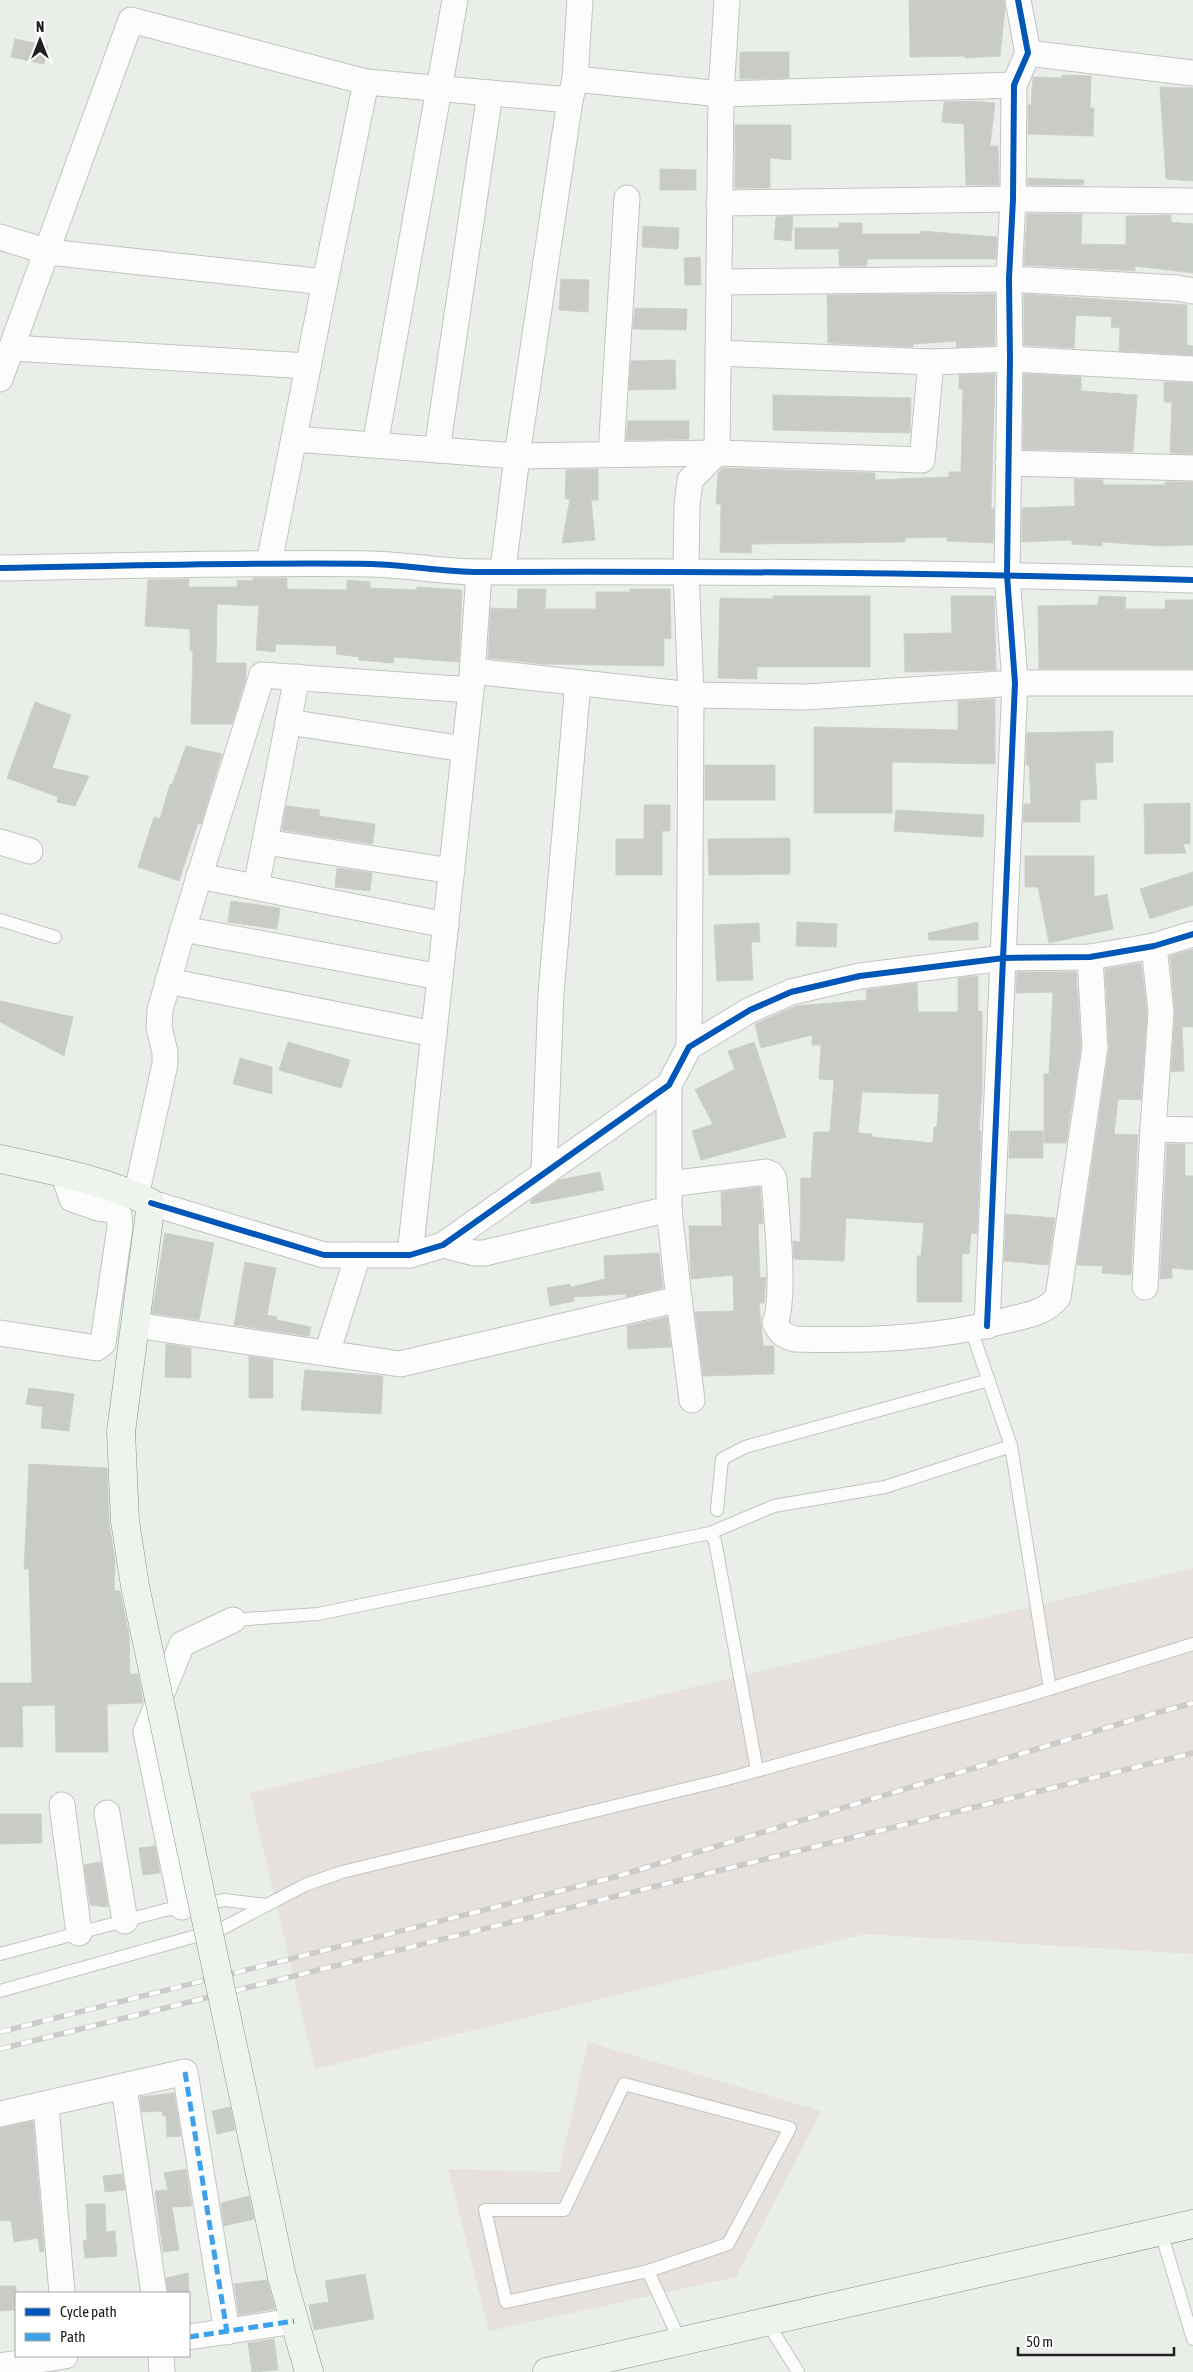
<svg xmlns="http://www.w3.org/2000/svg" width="1193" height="2372" viewBox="0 0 1193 2372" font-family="'Asap Condensed',sans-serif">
<rect width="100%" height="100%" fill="#eaeee9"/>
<g fill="#e6e1dc">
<path d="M 1193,1568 L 1193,1954 L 866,1934 L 315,2069 L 250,1793 Z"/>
<path d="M 588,2042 L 821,2111 L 736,2277 L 489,2331 L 448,2169 L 559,2172 Z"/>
</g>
<g fill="#c8cbc6" stroke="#cdd1ca" fill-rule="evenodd">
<path d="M 909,0 L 1004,0 L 1005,9 L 1000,56 L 965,58 L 965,56 L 910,57 Z"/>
<path d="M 15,39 L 48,46 L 44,64 L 11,57 Z"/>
<path d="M 740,52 L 789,52 L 789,78 L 740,79 Z"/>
<path d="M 1062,75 L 1091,76 L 1090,108 L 1094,108 L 1093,136 L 1028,134 L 1028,105 L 1031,105 L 1033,77 L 1062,78 Z"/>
<path d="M 1160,87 L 1193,88 L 1193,181 L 1166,179 Z"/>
<path d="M 973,101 L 995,103 L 990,146 L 998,146 L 999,185 L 966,185 L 964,124 L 942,122 L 944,102 Z"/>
<path d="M 735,125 L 791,125 L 791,160 L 770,158 L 770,188 L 735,188 Z"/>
<path d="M 660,169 L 696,170 L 696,190 L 660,190 Z"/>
<path d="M 1028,178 L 1084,180 L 1083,185 L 1028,185 Z"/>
<path d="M 1027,214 L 1082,214 L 1081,244 L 1126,245 L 1126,216 L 1171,215 L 1171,222 L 1193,224 L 1193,273 L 1135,266 L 1135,271 L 1024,265 Z"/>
<path d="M 793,216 L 791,241 L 774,239 L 776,217 Z"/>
<path d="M 839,223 L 862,223 L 862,234 L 920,234 L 921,231 L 997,237 L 996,259 L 867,259 L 867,266 L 839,266 L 839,249 L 795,249 L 795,228 L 839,228 Z"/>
<path d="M 643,226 L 679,228 L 678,249 L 642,247 Z"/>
<path d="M 700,257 L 701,285 L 685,285 L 684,258 Z"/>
<path d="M 561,279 L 589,280 L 588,312 L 559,310 Z"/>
<path d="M 995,294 L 995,345 L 956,347 L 957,341 L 913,344 L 913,347 L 828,343 L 827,295 Z"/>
<path d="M 1024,294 L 1187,305 L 1187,345 L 1193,346 L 1193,355 L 1119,351 L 1120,328 L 1111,327 L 1112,317 L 1076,315 L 1074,348 L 1024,345 Z"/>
<path d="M 635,308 L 687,309 L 686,330 L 633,329 Z"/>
<path d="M 675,360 L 676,389 L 629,390 L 631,361 Z"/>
<path d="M 995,374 L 991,509 L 994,509 L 993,543 L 947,541 L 947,537 L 905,538 L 905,542 L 752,544 L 751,553 L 720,552 L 721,504 L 716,504 L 718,473 L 723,468 L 875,473 L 875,480 L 949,477 L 949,472 L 961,472 L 963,389 L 959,389 L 959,375 Z"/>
<path d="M 1024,374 L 1081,377 L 1081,391 L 1137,395 L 1133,452 L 1023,449 Z"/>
<path d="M 1164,382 L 1193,383 L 1193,454 L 1170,453 L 1172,402 L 1164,402 Z"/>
<path d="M 773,395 L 911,398 L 910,433 L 773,430 Z"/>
<path d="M 628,421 L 689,421 L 689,439 L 626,440 Z"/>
<path d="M 598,469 L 598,500 L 591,500 L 595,540 L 562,543 L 570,499 L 565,499 L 566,470 Z"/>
<path d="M 1074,479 L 1103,480 L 1103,485 L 1165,485 L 1165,482 L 1193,482 L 1193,545 L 1161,546 L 1102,542 L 1102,546 L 1072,544 L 1072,540 L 1022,542 L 1022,508 L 1075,506 Z"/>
<path d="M 253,578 L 287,578 L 287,589 L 347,590 L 347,580 L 370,582 L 370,588 L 417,590 L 417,587 L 462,590 L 459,662 L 394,657 L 393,663 L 359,660 L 359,657 L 336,654 L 337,646 L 276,644 L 275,652 L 256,650 L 259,606 L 217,604 L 216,663 L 246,663 L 246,678 L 232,724 L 191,724 L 193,651 L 190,651 L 190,629 L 145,626 L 148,580 L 189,579 L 188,587 L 237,587 L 237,580 L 253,581 Z"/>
<path d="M 518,589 L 546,589 L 545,609 L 596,609 L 596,592 L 630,592 L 630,589 L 670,589 L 671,639 L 664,638 L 664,666 L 543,664 L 488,658 L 491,608 L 517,609 Z"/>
<path d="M 773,596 L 870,596 L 870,667 L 757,667 L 757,679 L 718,678 L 720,598 L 773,599 Z"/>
<path d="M 951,596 L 994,596 L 996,670 L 905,672 L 904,634 L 952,633 Z"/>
<path d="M 1099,596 L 1126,597 L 1125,609 L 1166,609 L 1165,600 L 1193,600 L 1193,669 L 1039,669 L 1038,606 L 1098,605 Z"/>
<path d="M 995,699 L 995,764 L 892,762 L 892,813 L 814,813 L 814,727 L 958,730 L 958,701 Z"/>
<path d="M 35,702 L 71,715 L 52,768 L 89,776 L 75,806 L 57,802 L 58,797 L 7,778 Z"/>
<path d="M 1113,731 L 1113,762 L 1095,763 L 1097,799 L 1080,800 L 1080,822 L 1023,822 L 1024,804 L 1031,804 L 1029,765 L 1026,765 L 1027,733 Z"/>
<path d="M 186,746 L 222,754 L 201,824 L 198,823 L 179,881 L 138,867 L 154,817 L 160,819 L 170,784 L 172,785 Z"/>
<rect x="705" y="765" width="70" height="35"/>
<path d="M 1190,803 L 1190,844 L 1183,844 L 1186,853 L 1145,854 L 1144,804 Z"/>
<path d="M 644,805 L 670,805 L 670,831 L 662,831 L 662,875 L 616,875 L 616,839 L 644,839 Z"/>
<path d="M 286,806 L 320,810 L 319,816 L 375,824 L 373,844 L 282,830 Z"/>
<path d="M 896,810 L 984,815 L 983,837 L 894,831 Z"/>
<path d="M 790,838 L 790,874 L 709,875 L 708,839 Z"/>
<path d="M 1025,856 L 1094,856 L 1094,897 L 1107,894 L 1113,929 L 1049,943 L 1038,887 L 1025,887 Z"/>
<path d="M 337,868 L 372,873 L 370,891 L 335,887 Z"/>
<path d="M 1193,872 L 1193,905 L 1150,919 L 1140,889 Z"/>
<path d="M 231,901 L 280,908 L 277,929 L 228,922 Z"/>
<path d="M 797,922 L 837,924 L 836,947 L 796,946 Z"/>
<path d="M 978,922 L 978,940 L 929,940 L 928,933 Z"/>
<path d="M 759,923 L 760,942 L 751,942 L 753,980 L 717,981 L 714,925 Z"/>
<path d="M 1193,949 L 1193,1027 L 1182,1027 L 1184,1071 L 1171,1072 L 1175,1013 L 1170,956 Z"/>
<path d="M 1141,963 L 1147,1012 L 1141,1100 L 1118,1099 L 1114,1134 L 1138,1135 L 1131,1275 L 1102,1273 L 1103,1266 L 1077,1265 L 1109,1049 L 1105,969 Z"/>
<path d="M 1017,972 L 1076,972 L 1081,1046 L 1066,1143 L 1044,1143 L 1044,1074 L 1049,1074 L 1053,992 L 1016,993 Z"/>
<path d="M 978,976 L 978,1012 L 982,1011 L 982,1090 L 979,1131 L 981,1131 L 977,1234 L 971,1233 L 969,1254 L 962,1253 L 962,1302 L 917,1302 L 917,1256 L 921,1256 L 924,1223 L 846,1218 L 844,1261 L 794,1259 L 793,1241 L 800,1242 L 801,1178 L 811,1178 L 814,1132 L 830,1132 L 834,1080 L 819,1079 L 821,1045 L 812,1045 L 812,1035 L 761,1048 L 755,1024 L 796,1006 L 867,1000 L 866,990 L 917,983 L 918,1012 L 958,1012 L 958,978 ZM 862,1092 L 939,1094 L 937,1127 L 934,1127 L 933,1143 L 872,1137 L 872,1134 L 858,1133 Z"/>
<path d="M 0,1001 L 73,1017 L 64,1056 L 0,1022 Z"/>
<path d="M 288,1042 L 350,1060 L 341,1088 L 279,1070 Z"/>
<path d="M 754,1042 L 786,1137 L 701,1160 L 692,1131 L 713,1124 L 695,1090 L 735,1069 L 728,1051 Z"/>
<path d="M 240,1058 L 272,1067 L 272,1094 L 233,1084 Z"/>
<path d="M 1010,1131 L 1043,1131 L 1043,1158 L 1009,1158 Z"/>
<path d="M 1167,1144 L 1185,1144 L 1185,1176 L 1193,1176 L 1193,1270 L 1172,1268 L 1172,1278 L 1160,1279 Z"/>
<path d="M 600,1172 L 604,1190 L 531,1204 L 531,1200 L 559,1180 Z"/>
<path d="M 760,1187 L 763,1224 L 758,1224 L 760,1278 L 766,1277 L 764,1303 L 759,1303 L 763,1346 L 774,1346 L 774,1374 L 703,1376 L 695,1312 L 734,1311 L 733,1275 L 691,1279 L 689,1226 L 722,1226 L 721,1192 Z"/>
<path d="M 1006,1214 L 1055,1218 L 1048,1265 L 1004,1261 Z"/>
<path d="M 165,1233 L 214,1243 L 199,1320 L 152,1313 Z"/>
<path d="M 659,1253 L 663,1288 L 626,1297 L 626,1294 L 573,1297 L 574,1301 L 550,1306 L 547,1288 L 570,1284 L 571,1287 L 605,1279 L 604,1256 Z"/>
<path d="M 245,1262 L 276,1268 L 267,1315 L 277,1317 L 277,1320 L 311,1327 L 309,1336 L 234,1325 Z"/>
<path d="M 667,1317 L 671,1347 L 628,1349 L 627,1326 Z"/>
<path d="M 166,1344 L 191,1348 L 191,1378 L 165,1377 Z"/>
<path d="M 249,1356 L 273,1360 L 273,1398 L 249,1398 Z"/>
<path d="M 305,1370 L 383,1376 L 381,1414 L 301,1410 Z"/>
<path d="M 29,1388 L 74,1394 L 69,1431 L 41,1428 L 43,1407 L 26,1404 Z"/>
<path d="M 29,1464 L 107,1468 L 109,1522 L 115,1561 L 114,1591 L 120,1591 L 129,1635 L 130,1674 L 138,1674 L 143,1700 L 142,1703 L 107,1704 L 108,1752 L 56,1752 L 55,1705 L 22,1706 L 23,1747 L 0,1747 L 0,1683 L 32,1683 L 29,1569 L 24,1569 Z"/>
<path d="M 0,1814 L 41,1814 L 42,1843 L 0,1844 Z"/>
<path d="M 155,1846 L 160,1873 L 143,1875 L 139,1848 Z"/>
<path d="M 101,1862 L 108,1907 L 90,1905 L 84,1865 Z"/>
<path d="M 174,2093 L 181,2136 L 167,2137 L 166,2116 L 163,2116 L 162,2111 L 142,2112 L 140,2097 Z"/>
<path d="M 230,2107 L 235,2130 L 217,2134 L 212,2111 Z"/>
<path d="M 33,2121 L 44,2251 L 40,2252 L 38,2238 L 14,2242 L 11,2220 L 0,2221 L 0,2128 Z"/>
<path d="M 186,2169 L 192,2206 L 172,2207 L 179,2250 L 163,2252 L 155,2191 L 168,2190 L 164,2173 Z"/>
<path d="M 122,2174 L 125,2190 L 105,2192 L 103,2176 Z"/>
<path d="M 249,2196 L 254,2219 L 224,2226 L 221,2203 Z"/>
<path d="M 86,2204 L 105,2204 L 106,2232 L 115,2231 L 117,2256 L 85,2258 L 83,2241 L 87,2240 Z"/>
<path d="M 188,2273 L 189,2293 L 168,2293 L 166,2278 Z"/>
<path d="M 365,2274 L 374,2319 L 314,2330 L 309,2305 L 329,2302 L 325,2281 Z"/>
<path d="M 267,2280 L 275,2309 L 239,2315 L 234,2284 Z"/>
<path d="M 0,2286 L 16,2286 L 16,2310 L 0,2311 Z"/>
<path d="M 274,2339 L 278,2370 L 252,2372 L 248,2343 Z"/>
</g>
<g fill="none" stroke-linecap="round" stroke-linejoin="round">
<g stroke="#c2c4c1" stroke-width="14">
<g id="lane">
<path d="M 0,920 L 55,937"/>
<path d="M 971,1329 L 1011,1446"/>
<path d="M 717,1510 L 722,1459 L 745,1447 L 989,1380"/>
<path d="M 710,1533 L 774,1506 L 885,1487 L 1011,1446 L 1050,1689"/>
<path d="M 233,1620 L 318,1614 L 710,1533 L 715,1541 L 757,1770"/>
<path d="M 0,1954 L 165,1910 L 225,1900 L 267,1905"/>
<path d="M 0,1991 L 221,1929 L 305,1885 L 342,1872 L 723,1780 L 1027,1696 L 1193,1644"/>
<path d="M 1161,2232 L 1193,2339"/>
<path d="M 648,2271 L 728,2244 L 790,2128 L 624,2084 L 564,2210 L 485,2210 L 506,2302 L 648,2271 L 681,2343"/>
<path d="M 767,2322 L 798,2372"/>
</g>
</g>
<g stroke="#c2c4c1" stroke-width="27">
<g id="street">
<path d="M 1028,53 L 1193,73"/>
<path d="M 575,79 L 721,94 L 1014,85"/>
<path d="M 719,203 L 1013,199 L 1193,201"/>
<path d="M 0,237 L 48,252 L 325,282 L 366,82 L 570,100 L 575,79 L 580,0"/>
<path d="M 719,282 L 1009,279 L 1177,288 L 1193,291"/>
<path d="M 12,348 L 308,366"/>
<path d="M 718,353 L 931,362"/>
<path d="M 0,379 L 131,20 L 366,82"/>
<path d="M 294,439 L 517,456 L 717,453 L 922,460 L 931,362 L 1010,359 L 1193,369"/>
<path d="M 375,445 L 455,0"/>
<path d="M 437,450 L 490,93"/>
<path d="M 611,454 L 627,198"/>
<path d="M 1008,463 L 1193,468"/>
<path d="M 269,563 L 325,282"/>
<path d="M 0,568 C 124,566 248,562 372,564 C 408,565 444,572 479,572 C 717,571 955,573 1193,580"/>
<path d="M 503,570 L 517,456 L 570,100"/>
<path d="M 473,671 L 691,695 L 806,697 L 1015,683 L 1193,683"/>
<path d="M 288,722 L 464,749"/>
<path d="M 0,842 L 30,851"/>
<path d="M 265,842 L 452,871"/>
<path d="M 199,876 L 446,925"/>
<path d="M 256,887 L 297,677"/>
<path d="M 183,929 L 440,977"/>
<path d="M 168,981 L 434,1034"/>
<path d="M 689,1047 L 691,695 L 686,571 L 687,505 L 690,480 L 717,453 L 721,94 L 727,0"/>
<path d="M 1153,1129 L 1193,1130"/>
<path d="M 544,1171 L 551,993 L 578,683"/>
<path d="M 669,1184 L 766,1172 L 771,1174 L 774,1179 C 776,1211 786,1297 775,1323 C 780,1333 784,1336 795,1339 C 867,1341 937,1339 1008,1320 C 1027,1315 1046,1313 1058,1297 L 1095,1047 L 1090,957"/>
<path d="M 136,1196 L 165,1064 L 165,1052 L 159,1027 L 160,1010 L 183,929 L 262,675 L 471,690 L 479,572"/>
<path d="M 151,1203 L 324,1255 L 410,1255 L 443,1245 L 669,1085 L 689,1047 L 750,1010 L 791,992 L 860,976 L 1004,958 L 1090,957 L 1154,946 L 1193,934"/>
<path d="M 443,1245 L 474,1253 L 484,1253 L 669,1209"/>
<path d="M 410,1255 L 471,690"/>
<path d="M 1145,1287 L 1153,1129 L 1161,1012 L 1154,946"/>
<path d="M 679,1299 L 692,1400"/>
<path d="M 135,1325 L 400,1364 L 679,1299 L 669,1209 L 669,1085"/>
<path d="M 987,1326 L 1015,683 L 1007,575 L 1010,359 L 1009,279 L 1013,199 L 1014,85 L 1028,53 L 1018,0"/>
<path d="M 0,1333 L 97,1348 L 103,1343 L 120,1227 L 119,1215 L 114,1210 L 98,1208 L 72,1199 L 63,1173"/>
<path d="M 327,1353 L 358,1255"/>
<path d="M 62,1805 L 79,1933"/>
<path d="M 107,1813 L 125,1921"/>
<path d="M 182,1907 L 146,1732 L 182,1644 L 233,1620"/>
<path d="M 124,2087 L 154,2293"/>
<path d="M 46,2105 L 62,2293"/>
<path d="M 0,2114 L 185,2072 L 227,2332"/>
<path d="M 189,2337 L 294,2321"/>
<path d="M 161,2356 L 162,2372"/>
<path d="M 0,2366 L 65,2356"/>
</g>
</g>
<g stroke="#809a84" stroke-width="29">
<g id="secondary">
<path d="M 0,1159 C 50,1170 105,1180 151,1203 L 121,1432"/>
<path d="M 282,2277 L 309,2372"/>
<path d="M 547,2372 L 1193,2224"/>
</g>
</g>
<use href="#lane" stroke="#fcfcfc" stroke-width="12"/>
<use href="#street" stroke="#fcfcfc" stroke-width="25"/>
<use href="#secondary" stroke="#ecf4ec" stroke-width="28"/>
<g stroke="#cbcbca" stroke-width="5.5">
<g id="rail">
<path d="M 0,2032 L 615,1877 L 1152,1714 L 1193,1703"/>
<path d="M 0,2049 L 1193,1753"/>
</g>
</g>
<use href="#rail" stroke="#fff" stroke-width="4" stroke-dasharray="11" stroke-linecap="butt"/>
<g stroke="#809a84" stroke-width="29" stroke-linecap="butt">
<path id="secondary-bridge" d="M 121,1432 L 125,1521 L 135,1586 L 282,2277"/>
</g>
<use href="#secondary-bridge" stroke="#ecf4ec" stroke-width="28"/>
<g stroke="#3da2ea" stroke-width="5" stroke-dasharray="10 5" stroke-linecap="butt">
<path d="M 185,2072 L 227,2332"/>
<path d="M 189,2337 L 294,2321"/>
</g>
<g stroke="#fff" stroke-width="9">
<g id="cycleway">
<path d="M 0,568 C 124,566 248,562 372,564 C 408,565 444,572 479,572 C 717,571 955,573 1193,580"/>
<path d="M 151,1203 L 324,1255 L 410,1255 L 443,1245 L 669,1085 L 689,1047 L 750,1010 L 791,992 L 860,976 L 1004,958 L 1090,957 L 1154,946 L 1193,934"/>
<path d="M 987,1326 L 1015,683 L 1007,575 L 1010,359 L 1009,279 L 1013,199 L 1014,85 L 1028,53 L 1018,0"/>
</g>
</g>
<use href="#cycleway" stroke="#0057b8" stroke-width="6"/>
</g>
<rect x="15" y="2292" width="175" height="65" fill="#ffffff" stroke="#a6a6a6"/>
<rect x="25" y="2308" width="25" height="8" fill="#0057b8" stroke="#a6a6a6"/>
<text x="60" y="2317" font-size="15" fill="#202020">Cycle path</text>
<rect x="25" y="2333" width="25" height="8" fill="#3da2ea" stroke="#a6a6a6"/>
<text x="60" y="2342" font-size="15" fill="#202020">Path</text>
<g transform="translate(40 40)" stroke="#ffffff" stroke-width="4" paint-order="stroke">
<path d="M0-4L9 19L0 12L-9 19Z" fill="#202020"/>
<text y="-8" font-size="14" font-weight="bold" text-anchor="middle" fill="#202020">N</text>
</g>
<path d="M1018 2347v8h156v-8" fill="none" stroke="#202020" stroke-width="2.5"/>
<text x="1026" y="2347" font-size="15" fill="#202020" stroke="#ffffff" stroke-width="4" paint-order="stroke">50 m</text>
</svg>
